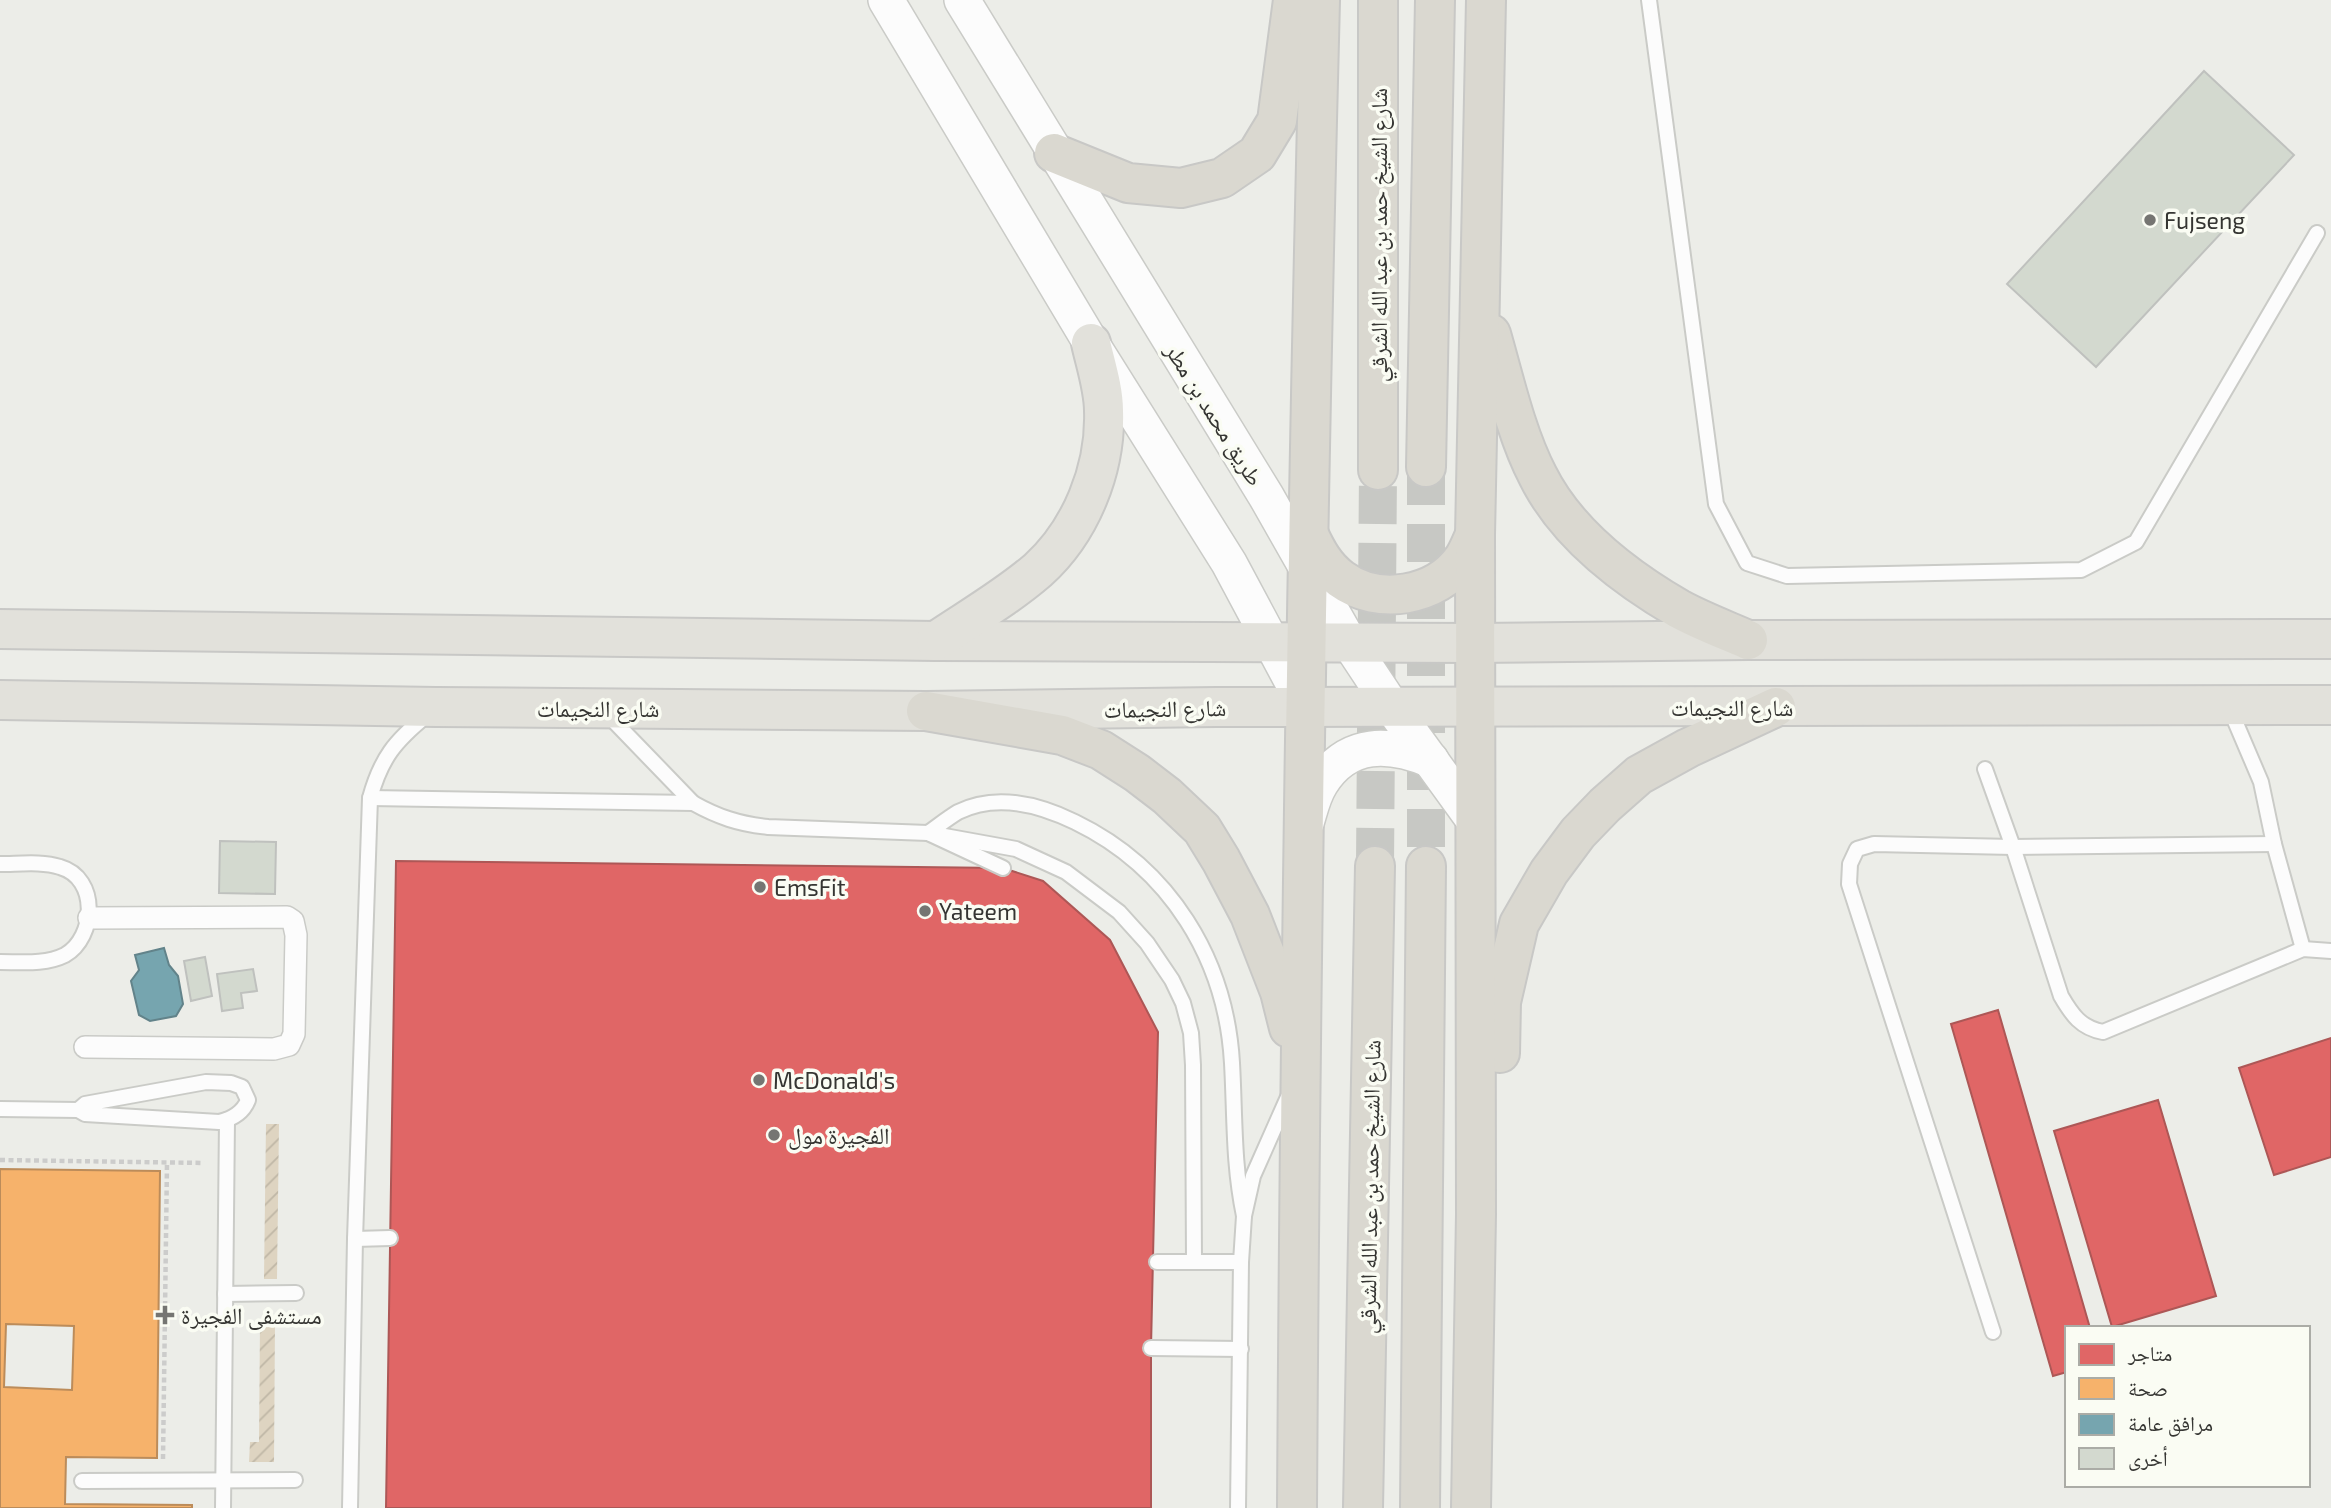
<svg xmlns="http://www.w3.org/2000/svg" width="2331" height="1508" viewBox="0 0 2331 1508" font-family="'Exo 2','Noto Naskh Arabic',sans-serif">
<defs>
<pattern id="garden-furrows" width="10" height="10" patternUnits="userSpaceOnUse" patternTransform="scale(1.75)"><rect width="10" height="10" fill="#ded4c1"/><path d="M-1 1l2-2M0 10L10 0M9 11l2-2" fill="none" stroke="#bfb7a6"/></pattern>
</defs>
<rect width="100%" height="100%" fill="#ecede8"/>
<g fill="url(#garden-furrows)">
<path d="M 266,1124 L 279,1124 L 277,1279 L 264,1279 Z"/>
<path d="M 260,1322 L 275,1322 L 274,1462 L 249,1462 L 250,1442 L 259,1442 Z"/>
</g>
<g fill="#e06666" stroke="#ad5756" stroke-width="2">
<path d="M 396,861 L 1003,868 L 1043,881 L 1110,940 L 1158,1032 L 1151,1348 L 1151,1508 L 386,1508 Z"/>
<path d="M 1998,1010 L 2090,1328 L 2067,1328 L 2067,1372 L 2053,1376 L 1951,1024 Z"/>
<path d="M 2331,1038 L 2331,1157 L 2274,1175 L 2239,1068 Z"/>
<path d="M 2158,1100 L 2216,1296 L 2112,1327 L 2054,1131 Z"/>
</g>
<path fill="#f6b26b" stroke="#bc8c5a" stroke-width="2" fill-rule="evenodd" d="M 0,1169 L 160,1171 L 157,1458 L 66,1457 L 65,1504 L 192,1505 L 192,1508 L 0,1508 ZM 6,1324 L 74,1326 L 72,1390 L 4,1387 Z"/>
<path fill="#76a5af" stroke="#62838a" stroke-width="2" d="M 164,948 L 169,965 L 178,976 L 183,1004 L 176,1016 L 150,1021 L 139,1015 L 131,981 L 139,970 L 135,955 Z"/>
<g fill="#d3d9cf" stroke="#bfc1be" stroke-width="2">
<path d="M 2204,71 L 2294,155 L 2096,367 L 2007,284 Z"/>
<path d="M 220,841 L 276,842 L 275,894 L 219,893 Z"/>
<path d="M 205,957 L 212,996 L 191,1001 L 184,961 Z"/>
<path d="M 253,969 L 257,991 L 241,993 L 243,1008 L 222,1011 L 217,974 Z"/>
</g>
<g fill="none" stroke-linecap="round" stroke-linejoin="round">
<g stroke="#c7c8c4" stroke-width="38" stroke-dasharray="38 19" stroke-linecap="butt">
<path d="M 1426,467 L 1426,866"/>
<path d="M 1375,866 L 1378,470"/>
</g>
<g stroke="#cacbc7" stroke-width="18">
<g id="service">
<path d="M 1649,0 L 1716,504 L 1747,563 L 1787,576 L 2081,570 L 2136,542 L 2317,233"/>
<path d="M 2229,707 L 2261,782 L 2274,844 L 2303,949"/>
<path d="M 607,714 L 693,803"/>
<path d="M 1985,769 L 2013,847 L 2061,996 C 2072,1015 2081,1028 2103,1032 L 2303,949 L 2331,951"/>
<path d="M 370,798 L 693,803 C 718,817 739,824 768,827 L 928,833 L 1016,849 L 1066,872 L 1119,912 L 1147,943 L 1172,980 L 1183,1003 L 1191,1033 L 1193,1065 L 1194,1262"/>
<path d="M 0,864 C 19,864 42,861 60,867 C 99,878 96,937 65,955 C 45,965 21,962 0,962"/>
<path d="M 1003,868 L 928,833 C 938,826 948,818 958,812 C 996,793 1040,805 1075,822 C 1170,868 1226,959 1232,1063 C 1235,1116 1233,1163 1244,1216"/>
<path d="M 0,1109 L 78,1110 L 85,1114 L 219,1122 C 232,1119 243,1113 248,1100 L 242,1087 L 231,1083 L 206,1082 L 85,1104 L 78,1110"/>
<path d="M 355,1239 L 390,1238"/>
<path d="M 1157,1262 L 1241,1262"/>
<path d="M 225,1294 L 296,1293"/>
<path d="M 1993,1332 L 1849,884 L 1850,864 L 1857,849 L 1874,844 L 2013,847 L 2274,844"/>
<path d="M 1151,1348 L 1241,1349"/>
<path d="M 82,1481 L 295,1480"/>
<path d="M 223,1508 L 227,1120"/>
<path d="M 350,1508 L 355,1239 L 370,798 C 381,758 395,741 427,715"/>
<path d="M 1238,1508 L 1241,1262 L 1244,1216 L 1253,1176 L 1288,1097"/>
</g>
</g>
<g stroke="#cacbc7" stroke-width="24">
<path id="pedestrian" d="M 85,1047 L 274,1049 L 289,1045 L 294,1034 L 296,935 L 293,921 L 287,917 L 89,918"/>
</g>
<g stroke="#cacbc7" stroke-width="38">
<g id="tertiary">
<path d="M 886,0 L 1091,343 L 1229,563 L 1306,707"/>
<path d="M 962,0 L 1266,496 L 1349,642 L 1392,707 L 1476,823"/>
<path d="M 1306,823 C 1310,810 1313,795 1321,783 C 1348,740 1390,743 1431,760"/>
</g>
</g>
<g stroke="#c8c8c6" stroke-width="42">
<g id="primary">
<path d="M 0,629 L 936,641 L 1476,643 L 1748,640 L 2331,639"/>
<path d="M 936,641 C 970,618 1007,597 1038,570 C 1081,531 1106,469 1104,411 C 1104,389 1096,365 1091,343"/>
<path d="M 0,700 L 436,707 L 926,711 L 1216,707 L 2331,705"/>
</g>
</g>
<g stroke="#c8c8c6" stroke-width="42">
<g id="trunk">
<path d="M 1054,153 L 1128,183 L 1181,188 L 1222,178 L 1257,154 L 1277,121 L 1293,0"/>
<path d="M 1491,334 C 1504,379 1516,434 1538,476 C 1567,534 1624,577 1679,609 C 1701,621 1725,630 1748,640"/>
<path d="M 1426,467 L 1435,0"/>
<path d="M 1378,470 L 1378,0"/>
<path d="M 1309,535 C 1317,552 1325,567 1341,579 C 1378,606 1436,597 1463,559 C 1468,552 1471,543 1475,535"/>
<path d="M 926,711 L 1062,735 L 1101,750 L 1137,773 L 1167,796 L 1202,829 L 1221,860 L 1250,915 L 1280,992 L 1289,1028"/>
<path d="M 1500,1053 L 1501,1002 L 1519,924 L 1549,872 L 1578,833 L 1605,805 L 1639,775 L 1688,748 L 1776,707"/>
<path d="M 1297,1508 C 1300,1005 1307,503 1320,0"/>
<path d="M 1363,1508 L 1375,866"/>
<path d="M 1420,1508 L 1426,866"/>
<path d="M 1471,1508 L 1476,1214 L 1475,535 L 1486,0"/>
</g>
</g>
<g stroke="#cccccb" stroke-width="4.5" stroke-dasharray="5 3.5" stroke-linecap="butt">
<path d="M 0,1160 L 204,1163"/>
<path d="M 163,1459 L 167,1163"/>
</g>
<use href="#service" stroke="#fcfcfc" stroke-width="14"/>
<use href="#pedestrian" stroke="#fcfcfc" stroke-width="21"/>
<use href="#tertiary" stroke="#fcfcfc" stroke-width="35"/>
<use href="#primary" stroke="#e2e1db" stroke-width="38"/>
<use href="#trunk" stroke="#dad8d0" stroke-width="38"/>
</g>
<g fill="#757572" stroke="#fafcf3" stroke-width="2.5">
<circle cx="2150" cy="220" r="7"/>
<circle cx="760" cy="887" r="7"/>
<circle cx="925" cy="911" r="7"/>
<circle cx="759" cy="1080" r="7"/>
<circle cx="774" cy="1135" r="7"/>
<path d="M161.5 1304.5h7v7h7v7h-7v7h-7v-7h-7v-7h7z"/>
</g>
<g text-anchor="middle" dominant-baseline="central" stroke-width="7" stroke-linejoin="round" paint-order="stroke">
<g font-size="23" fill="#353532" stroke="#fafcf3" text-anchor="start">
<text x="2164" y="220">Fujseng</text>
<text x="774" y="887">EmsFit</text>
<text x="939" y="911">Yateem</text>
<text x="773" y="1080">McDonald's</text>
<text x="788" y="1135">الفجيرة مول</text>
<text x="181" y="1315">مستشفى الفجيرة</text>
</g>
<g font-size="23" fill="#353532" stroke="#fafcf3">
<text transform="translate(1378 235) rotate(-90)">شارع الشيخ حمد بن عبد الله الشرقي</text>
<text transform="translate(1215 414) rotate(58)">طريق محمد بن مطر</text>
<text x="1732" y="707">شارع النجيمات</text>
<text x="598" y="708">شارع النجيمات</text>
<text transform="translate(1165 708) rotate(-1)">شارع النجيمات</text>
<text transform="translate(1369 1187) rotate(-89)">شارع الشيخ حمد بن عبد الله الشرقي</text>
</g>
</g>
<rect x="2065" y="1326" width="245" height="161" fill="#fafcf3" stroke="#abaca6" stroke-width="2"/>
<rect x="2079" y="1344" width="35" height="21" fill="#e06666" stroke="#abaca6" stroke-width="2"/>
<text x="2128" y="1361" font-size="21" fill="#353532">متاجر</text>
<rect x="2079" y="1378" width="35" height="21" fill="#f6b26b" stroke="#abaca6" stroke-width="2"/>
<text x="2128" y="1396" font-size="21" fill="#353532">صحة</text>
<rect x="2079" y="1414" width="35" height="21" fill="#76a5af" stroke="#abaca6" stroke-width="2"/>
<text x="2128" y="1431" font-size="21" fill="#353532">مرافق عامة</text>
<rect x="2079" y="1448" width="35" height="21" fill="#d3d9cf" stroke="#abaca6" stroke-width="2"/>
<text x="2128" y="1466" font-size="21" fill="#353532">أخرى</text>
</svg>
